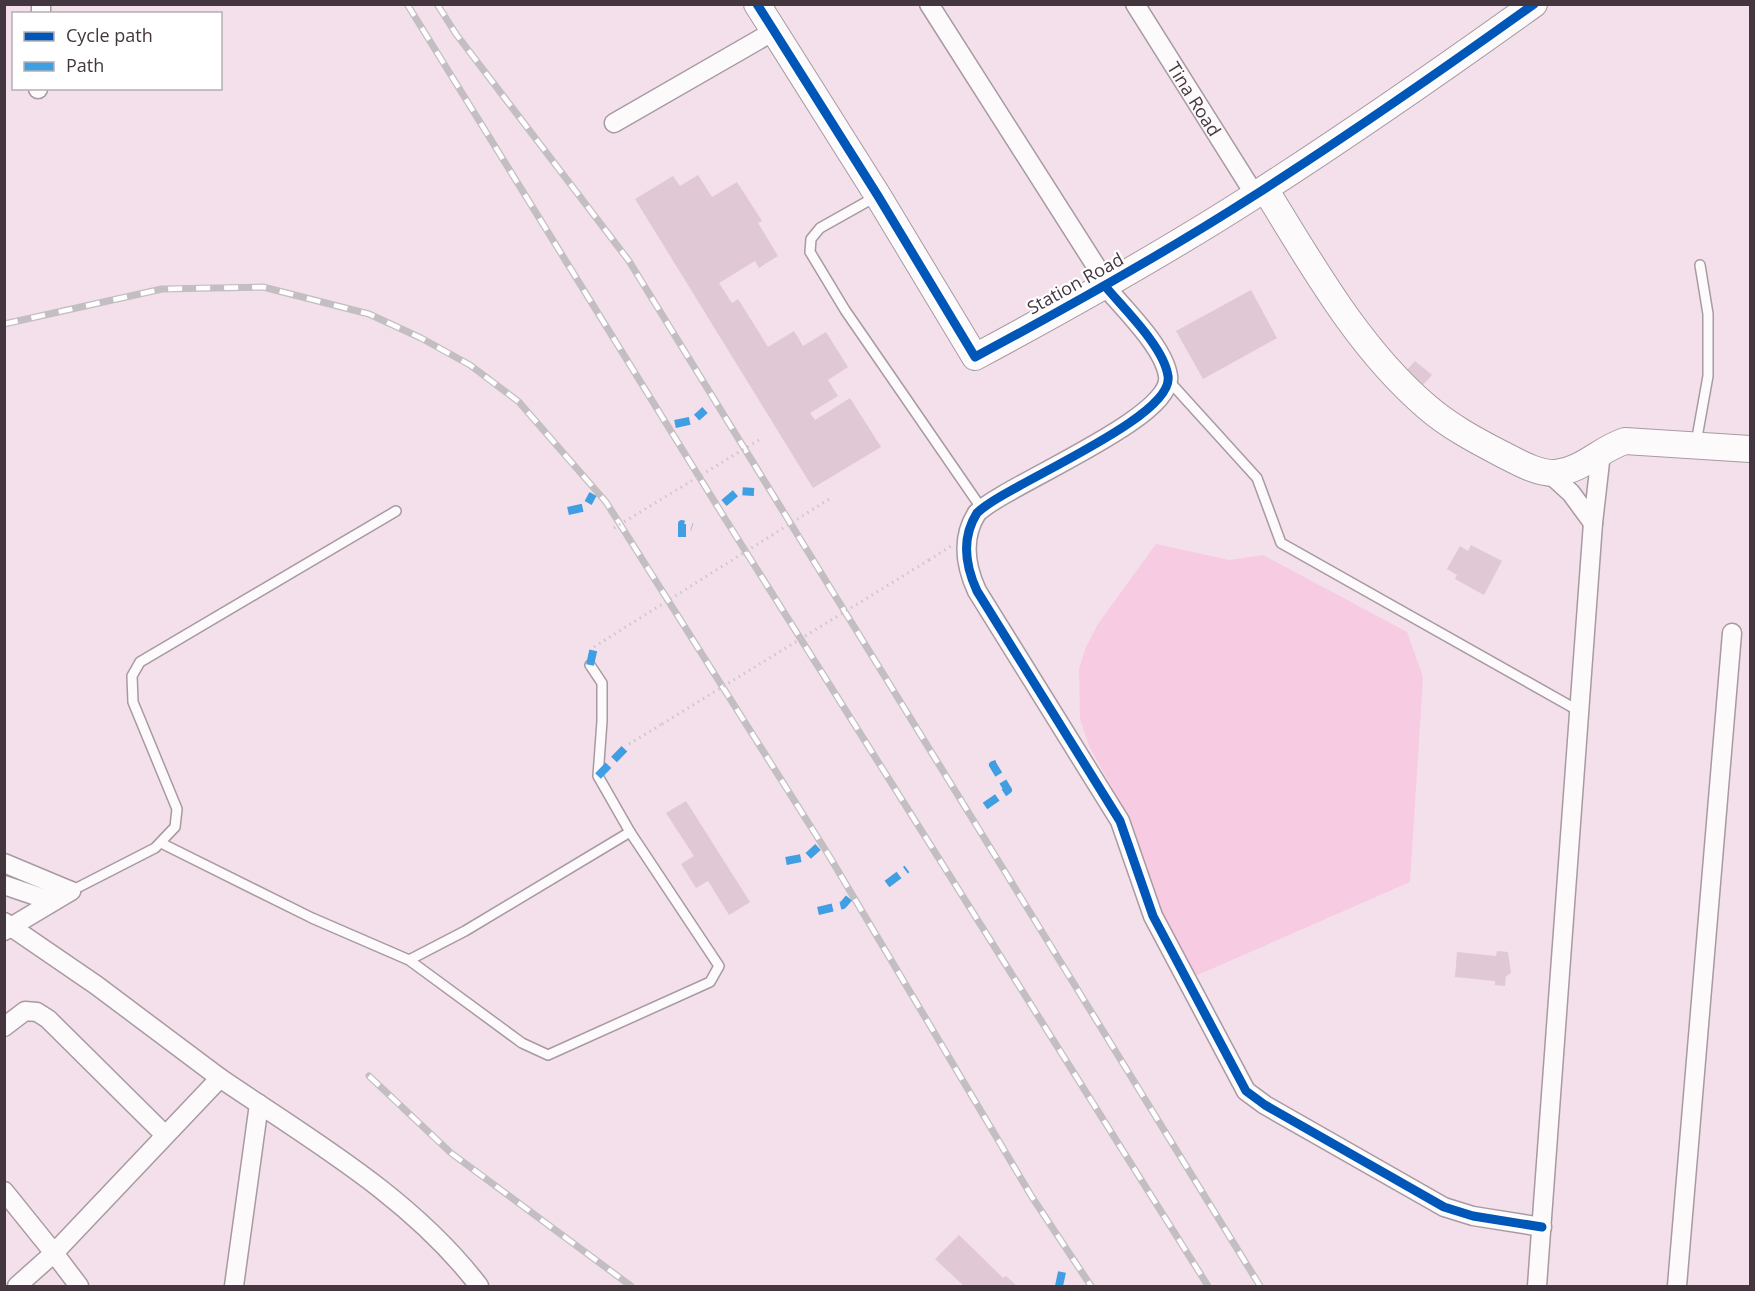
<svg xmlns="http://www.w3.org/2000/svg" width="1755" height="1291" viewBox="0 0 1755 1291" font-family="'Open Sans',sans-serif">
<rect width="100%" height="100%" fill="#f3e0ea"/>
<path fill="#f7cbe2" d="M 1156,544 L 1229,560 L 1263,555 L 1407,632 L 1423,677 L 1410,882 L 1193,977 L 1165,923 L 1121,804 L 1089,746 L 1080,719 L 1079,669 L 1086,647 L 1098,624 Z"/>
<g fill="#e0c8d5">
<path d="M 698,175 L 712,197 L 737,182 L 762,221 L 758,223 L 778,256 L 759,268 L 755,261 L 719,283 L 732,303 L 738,299 L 768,347 L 794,331 L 803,346 L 826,332 L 848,367 L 828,380 L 838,396 L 810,413 L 815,420 L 850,398 L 881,447 L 813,488 L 635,199 L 673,176 L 680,186 Z"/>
<path d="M 1251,290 L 1277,338 L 1203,379 L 1176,331 Z"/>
<path d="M 1415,361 L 1432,375 L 1422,386 L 1405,372 Z"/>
<path d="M 1471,545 L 1502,561 L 1484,595 L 1455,579 L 1457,575 L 1447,569 L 1460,546 L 1468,551 Z"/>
<path d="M 686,801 L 750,902 L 729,915 L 708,881 L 696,888 L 681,864 L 694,856 L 666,813 Z"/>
<path d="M 1497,951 L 1508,952 L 1511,973 L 1506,976 L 1505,986 L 1495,985 L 1495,981 L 1455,977 L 1457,952 L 1496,956 Z"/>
<path d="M 959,1235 L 1003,1278 L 1006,1276 L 1017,1286 L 964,1286 L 935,1259 Z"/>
</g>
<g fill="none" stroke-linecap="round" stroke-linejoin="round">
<g stroke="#a89aa1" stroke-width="12">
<g id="lane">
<path d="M 877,196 L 820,228 L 811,239 L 810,252 L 845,310 L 982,509"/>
<path d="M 1169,381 L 1257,478 L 1281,543 L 1579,711"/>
<path d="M 1696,443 L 1708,376 L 1708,314 L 1700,265"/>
<path d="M 590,665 L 602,683 L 602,721 L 598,776 L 630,832"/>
<path d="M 161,843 L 312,918 L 409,960 L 522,1043 L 548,1055 L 710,982 L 719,966 L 630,832 L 465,931 L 409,960"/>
<path d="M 71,891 L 155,848 L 175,827 L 177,809 L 133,702 L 132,676 L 140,662 L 396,511"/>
</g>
</g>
<g stroke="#a89aa1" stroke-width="21">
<g id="street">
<path d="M 929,4 L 1108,285"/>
<path id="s1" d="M 1135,4 L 1255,195"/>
<path d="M 41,14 L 41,4"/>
<path d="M 38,89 L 38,88"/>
<path d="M 614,123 L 774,31"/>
<path d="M 1105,286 C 1124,309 1164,347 1168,376 C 1175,418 1005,485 977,513 C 961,538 965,565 977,591 L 1120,821 L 1153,916 L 1246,1091 L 1265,1105 L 1444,1207 L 1473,1216 L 1542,1227"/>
<path d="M 1548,472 L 1571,493 L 1593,523 L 1601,453"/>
<path d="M 4,863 L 71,891"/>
<path d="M 4,885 L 51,901"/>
<path d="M 4,922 L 96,985 L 220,1078 L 54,1253 L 79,1286"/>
<path d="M 4,931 L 71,891"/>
<path d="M 4,1027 L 25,1011 L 37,1012 L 48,1019 L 164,1134"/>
<path d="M 220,1078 C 311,1140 411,1197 479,1286"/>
<path d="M 4,1191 L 54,1253 L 17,1286"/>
<path d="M 234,1286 L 259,1104"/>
<path d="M 1537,1286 L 1593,523"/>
<path d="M 1677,1286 L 1732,633"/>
</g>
</g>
<g stroke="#a89aa1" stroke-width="28">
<g id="secondary">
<path d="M 757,4 L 878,196 L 975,357 C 1070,306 1165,253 1255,195 C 1350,134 1442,70 1534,4"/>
<path d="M 1265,189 C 1312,265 1358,348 1427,407 C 1449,426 1475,440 1500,453 C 1516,461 1537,474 1556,473 C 1583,470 1600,449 1625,441 L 1750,449"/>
</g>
</g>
<g stroke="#cdc6ca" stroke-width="3" stroke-dasharray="1.5 4.5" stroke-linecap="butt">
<path d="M 929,560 L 951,546"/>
<path d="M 629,744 L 662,724"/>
</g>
<use href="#lane" stroke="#fdfafc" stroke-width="9"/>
<use href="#street" stroke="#fdfafc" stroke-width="18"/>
<use href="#secondary" stroke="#fdfafc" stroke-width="26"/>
<g stroke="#c3bec1" stroke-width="7">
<g id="rail">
<path d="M 407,4 L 724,517 L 1208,1286"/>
<path d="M 437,4 L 456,34 L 629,261 L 1260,1286"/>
<path d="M 4,324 L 162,289 L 263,287 L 369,314 L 421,338 L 470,365 L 519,402 L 606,502 L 828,854 L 1032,1197 L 1091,1286"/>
<path d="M 369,1076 L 451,1153 L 631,1286"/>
</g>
</g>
<use href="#rail" stroke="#fff" stroke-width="4.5" stroke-dasharray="14" stroke-linecap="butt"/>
<g stroke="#cdc6ca" stroke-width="3" stroke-dasharray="1.5 4.5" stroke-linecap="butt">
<path d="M 614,528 L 762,438"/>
<path d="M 594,647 L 831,498"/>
<path d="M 662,724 L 929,560"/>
</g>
<g stroke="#409ee3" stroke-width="8" stroke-dasharray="15 8" stroke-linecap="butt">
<path d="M 675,424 L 694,420 L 705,410"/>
<path d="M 724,503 L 738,491 L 754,492"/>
<path d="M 568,511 L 586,507 L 593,494"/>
<path d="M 682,537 L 682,524 L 692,527"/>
<path d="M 590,665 L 594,647"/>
<path d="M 598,776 L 629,744"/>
<path d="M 985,806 L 1008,790 L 993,765 L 1002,762"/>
<path d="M 786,861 L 807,857 L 818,847"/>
<path d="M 887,884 L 907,869"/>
<path d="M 818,911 L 843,905 L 849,898"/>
<path d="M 1059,1286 L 1062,1272"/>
</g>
<g stroke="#fff" stroke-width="13">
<g id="cycleway">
<path d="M 757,4 L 878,196 L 975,357 C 1070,306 1165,253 1255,195 C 1350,134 1442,70 1534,4"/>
<path d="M 1105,286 C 1124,309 1164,347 1168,376 C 1175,418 1005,485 977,513 C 961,538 965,565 977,591 L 1120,821 L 1153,916 L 1246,1091 L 1265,1105 L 1444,1207 L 1473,1216 L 1542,1227"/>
</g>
</g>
<use href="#cycleway" stroke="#0057b8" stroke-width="9"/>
</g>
<g text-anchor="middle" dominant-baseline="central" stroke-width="4.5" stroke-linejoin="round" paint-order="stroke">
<g font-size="18" fill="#44363e" stroke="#fff">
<text stroke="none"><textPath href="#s1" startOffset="112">Tina Road</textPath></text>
<text transform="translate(1075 283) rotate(-29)">Station Road</text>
</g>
</g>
<rect width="1755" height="1291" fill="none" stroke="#44363e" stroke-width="12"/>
<rect x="12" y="12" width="210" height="78" fill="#ffffff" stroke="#b4afb2" stroke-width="1.5"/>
<rect x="24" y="32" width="30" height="9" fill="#0057b8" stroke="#b4afb2" stroke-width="1.5"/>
<text x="66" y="42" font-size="18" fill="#44363e">Cycle path</text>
<rect x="24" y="62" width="30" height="9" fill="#409ee3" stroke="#b4afb2" stroke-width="1.5"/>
<text x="66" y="72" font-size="18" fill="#44363e">Path</text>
</svg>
